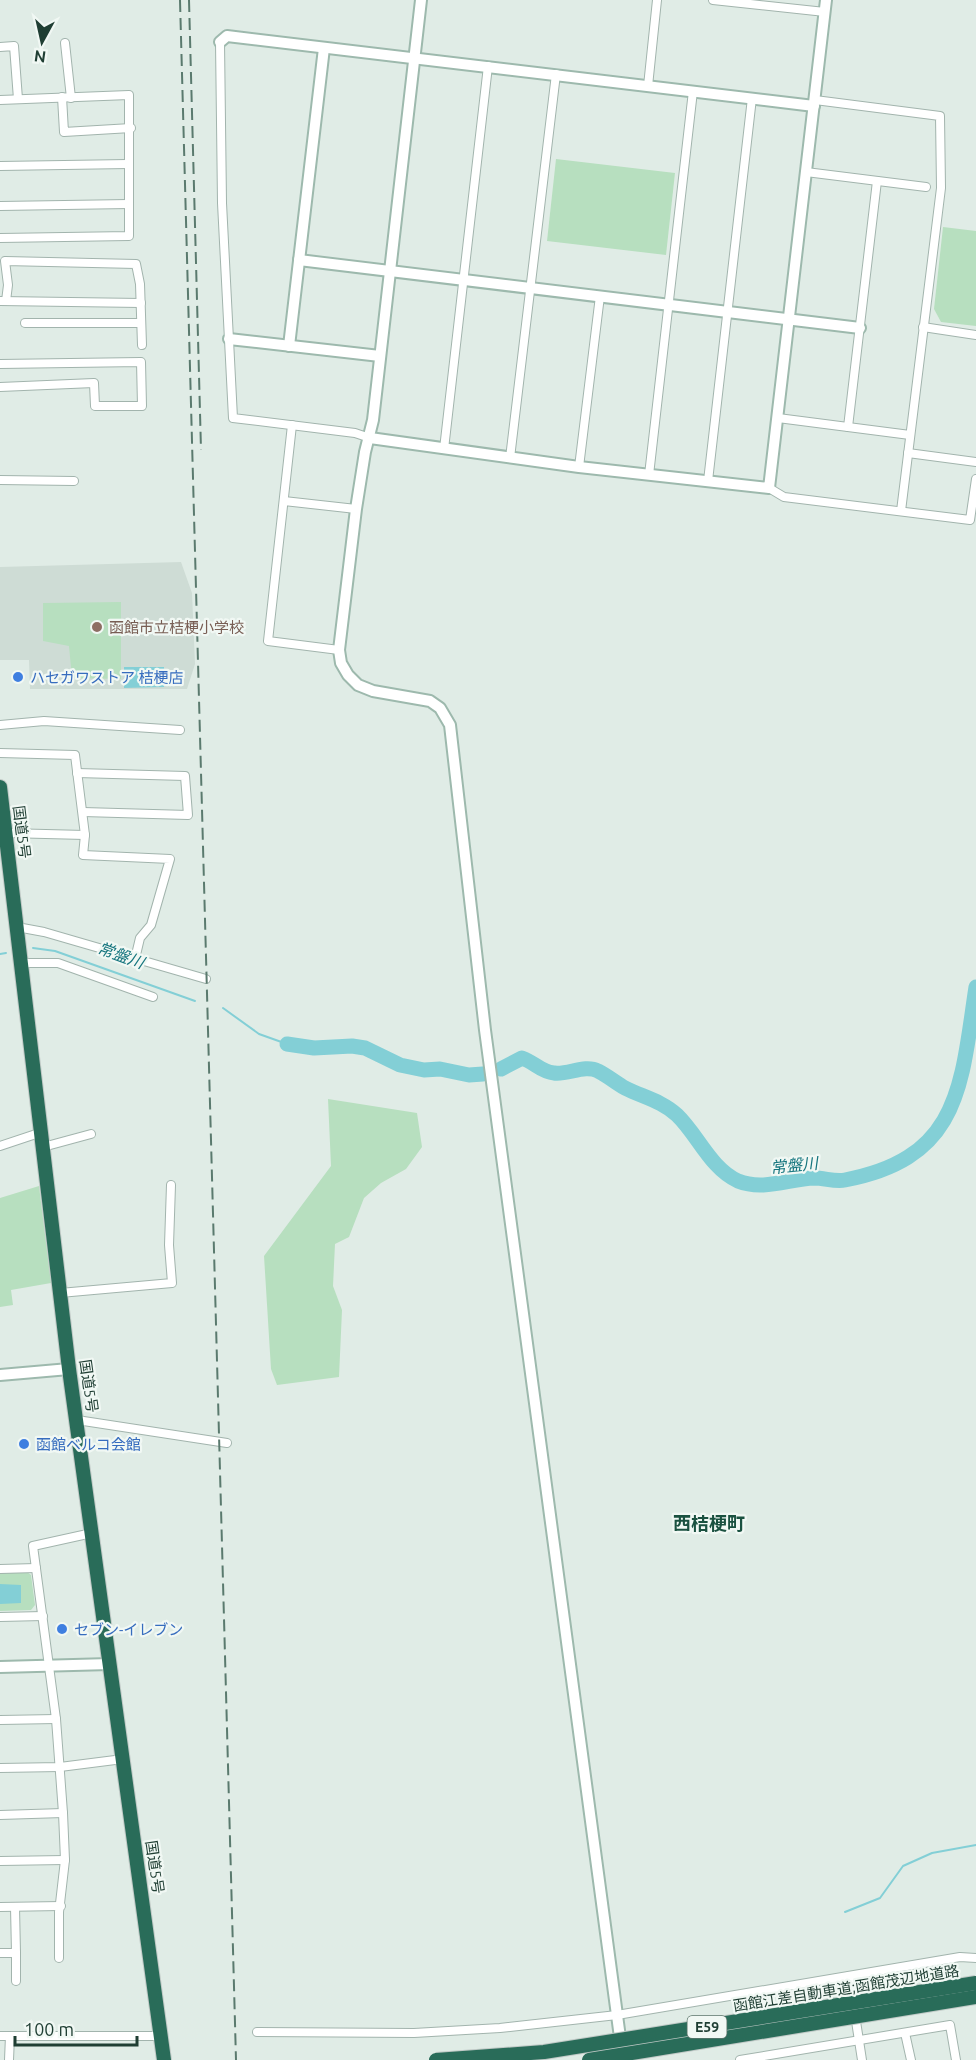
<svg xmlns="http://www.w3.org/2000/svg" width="976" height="2060" viewBox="0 0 976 2060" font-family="Ubuntu,'Noto Sans JP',sans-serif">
<rect width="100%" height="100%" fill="#e0ece6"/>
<path fill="#cedcd5" d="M 181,562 L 192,593 L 195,664 L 187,689 L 30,689 L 29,660 L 0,660 L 0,567 Z"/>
<g fill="#b7dfbf">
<path d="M 556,159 L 675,173 L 666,255 L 547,241 Z"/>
<path d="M 943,227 L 976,231 L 976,326 L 941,322 L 934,309 Z"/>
<path d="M 121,602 L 121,679 L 72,678 L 69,646 L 43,641 L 43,603 Z"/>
<path d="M 328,1099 L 417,1113 L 422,1147 L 406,1169 L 381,1183 L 364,1198 L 349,1237 L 335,1244 L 333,1286 L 342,1310 L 339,1377 L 277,1385 L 271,1369 L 264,1256 L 331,1166 Z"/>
<path d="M 39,1186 L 51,1283 L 11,1290 L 13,1305 L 0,1307 L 0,1198 Z"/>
<path d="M 27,1572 L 31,1575 L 35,1605 L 31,1610 L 0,1611 L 0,1573 Z"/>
</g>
<g fill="#83cfd6">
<path d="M 124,667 L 164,667 L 164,687 L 124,688 Z"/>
<path d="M 0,1584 L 21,1585 L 21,1603 L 0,1604 Z"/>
</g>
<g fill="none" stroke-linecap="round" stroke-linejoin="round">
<g stroke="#83cfd6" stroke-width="2">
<path d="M 33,948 L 55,951 L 195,1001"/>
<path d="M 0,954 L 6,953"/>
<path d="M 223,1008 L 259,1034 L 287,1044"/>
<path d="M 845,1912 L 880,1898 L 903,1866 L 932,1853 L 976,1845"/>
</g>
<g stroke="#83cfd6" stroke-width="15">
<path d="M 287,1044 L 314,1048 L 352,1046 L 365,1048 L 400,1065 L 424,1070 L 440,1069 L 469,1075 L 483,1074"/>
<path d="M 501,1069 L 522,1058 C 534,1062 541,1072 554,1073 C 568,1075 585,1064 598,1071 C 608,1076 616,1083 625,1088 C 643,1097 662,1101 677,1115 C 698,1135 710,1168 738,1181 C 763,1191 789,1179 814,1178 C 825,1178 835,1182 845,1180 C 961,1158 961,1085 976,987"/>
</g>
<g stroke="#a2b4ad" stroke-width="10">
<g id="street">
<path d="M 713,0 L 825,12"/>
<path d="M 220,42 L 222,203 L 233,418 L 355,433 L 370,438"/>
<path d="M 65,43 L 71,98"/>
<path d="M 0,47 L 14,46 L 18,99"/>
<path d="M 648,86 L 657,0"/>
<path d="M 62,97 L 64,132 L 131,128"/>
<path d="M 0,100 L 129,95 L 129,236 L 0,238"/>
<path d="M 815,100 L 940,116 L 941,188 L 901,511"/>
<path d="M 0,166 L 128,164"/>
<path d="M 806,172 L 926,187"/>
<path d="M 0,206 L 129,204"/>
<path d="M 0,301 L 141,303"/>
<path d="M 6,301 L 8,285 L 5,261 L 136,264 L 140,284 L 142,345"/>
<path d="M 25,323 L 141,323"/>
<path d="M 923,327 L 976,335"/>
<path d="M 0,364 L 141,362 L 142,406 L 95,406 L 94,383 L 0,387"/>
<path d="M 778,418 L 910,435"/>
<path d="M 292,425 L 268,641 L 339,650"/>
<path d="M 848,427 L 877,181"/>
<path d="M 444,449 L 488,66"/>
<path d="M 908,453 L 976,462"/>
<path d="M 510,458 L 556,74"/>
<path d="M 579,467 L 600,296"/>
<path d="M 649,475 L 693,91"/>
<path d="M 0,480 L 74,481"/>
<path d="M 708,481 L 752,98"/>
<path d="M 769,488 L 784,497 L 970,520 L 976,479"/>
<path d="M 284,501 L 356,509"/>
<path d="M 0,725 L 44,721 L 180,730"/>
<path d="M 0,753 L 75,755 L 85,835 L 83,855 L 170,859 L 151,925 L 140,938 L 135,959"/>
<path d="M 77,773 L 185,776 L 188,815 L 83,812"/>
<path d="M 6,833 L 85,835"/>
<path d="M 17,927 L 44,932 L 206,979"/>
<path d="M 21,963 L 58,963 L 153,997"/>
<path d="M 0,1146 L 42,1132"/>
<path d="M 43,1147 L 91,1134"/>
<path d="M 60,1293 L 172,1283 L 169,1245 L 171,1185"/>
<path d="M 77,1420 L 227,1443"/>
<path d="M 0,1569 L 36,1568"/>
<path d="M 0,1617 L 43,1616"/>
<path d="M 0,1720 L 56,1719"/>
<path d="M 0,1768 L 60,1767 L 123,1759"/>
<path d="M 0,1815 L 63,1813"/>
<path d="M 0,1861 L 65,1860"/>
<path d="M 0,1907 L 61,1906"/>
<path d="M 0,1953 L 16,1953 L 15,1907"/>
<path d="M 16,1953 L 16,1981"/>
<path d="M 59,1958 L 59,1912 L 65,1860 L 63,1813 L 56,1719 L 33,1546 L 92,1533"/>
<path d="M 849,1976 L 862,2060"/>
<path d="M 257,2032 L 414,2033 L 500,2028 L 617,2015 L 960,1957 L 976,1958"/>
<path d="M 905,2033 L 911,2060"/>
<path d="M 0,2036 L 162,2036"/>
<path d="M 9,2060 L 10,2036"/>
<path d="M 740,2060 L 950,2025 L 956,2060"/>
</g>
</g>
<g stroke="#9db9ad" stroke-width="14">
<g id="secondary">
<path d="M 421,0 L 373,420 L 365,452 L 356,509 L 339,650 L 341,663 L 348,675 L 358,685 L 373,691 L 430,701 L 440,708 L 450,725 L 485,1030 L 621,2045"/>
<path d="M 220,42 L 227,36 L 814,106"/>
<path d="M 299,260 L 860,328"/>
<path d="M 229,339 L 380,356"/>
<path d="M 289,346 L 324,48"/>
<path d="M 370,438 L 579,467 L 769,488 L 826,0"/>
<path d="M 0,1375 L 69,1369"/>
<path d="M 0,1667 L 110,1664"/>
</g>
</g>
<g stroke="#c0c9c6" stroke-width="16">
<path id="highway" d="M 0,787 L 69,1369 L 164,2060"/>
</g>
<use href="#street" stroke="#fff" stroke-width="8"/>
<use href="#secondary" stroke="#fff" stroke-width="10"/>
<use href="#highway" stroke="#296c59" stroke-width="14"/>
<g stroke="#5a7a6e" stroke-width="2" stroke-dasharray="12 6" stroke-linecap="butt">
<path d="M 180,0 L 236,2060"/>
<path d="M 189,0 L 201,450"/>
</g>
<g stroke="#c0c9c6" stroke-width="16" stroke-linecap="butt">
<g id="highway-bridge">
<path d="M 436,2060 L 544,2052 L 976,1983"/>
<path d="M 589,2060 L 976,1997"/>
</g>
</g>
<use href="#highway-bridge" stroke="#296c59" stroke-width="14"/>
</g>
<circle fill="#8d6e63" stroke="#f1f8f4" stroke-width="2" cx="97" cy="627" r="6"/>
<g fill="#3f7fe0" stroke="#f1f8f4" stroke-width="2">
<circle cx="18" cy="677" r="6"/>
<circle cx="24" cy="1444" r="6"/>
<circle cx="62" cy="1629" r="6"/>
</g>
<g text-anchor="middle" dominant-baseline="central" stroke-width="4.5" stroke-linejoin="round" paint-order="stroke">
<rect fill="#f1f8f4" stroke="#5e766d" stroke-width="1.5" x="687.5" y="2016" width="39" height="22" rx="4.5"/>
<g font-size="14" font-weight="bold" fill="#1f3e33">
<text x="707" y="2027">E59</text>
</g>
<g font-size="15" fill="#785e54" stroke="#f1f8f4" text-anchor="start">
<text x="109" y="627">函館市立桔梗小学校</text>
</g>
<g font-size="15" fill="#366cbe" stroke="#f1f8f4" text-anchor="start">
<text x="30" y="677">ハセガワストア 桔梗店</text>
<text x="36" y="1444">函館ベルコ会館</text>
<text x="74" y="1629">セブン-イレブン</text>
</g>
<g font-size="15" fill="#1f3e33" stroke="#f1f8f4">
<text transform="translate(22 832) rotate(83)">国道5号</text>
<text transform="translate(89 1386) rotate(82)">国道5号</text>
<text transform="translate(155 1867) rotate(82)">国道5号</text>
<text transform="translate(846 1988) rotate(-9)">函館江差自動車道;函館茂辺地道路</text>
</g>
<g font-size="16" font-style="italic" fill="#15757e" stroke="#f1f8f4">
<text transform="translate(121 955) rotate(20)">常盤川</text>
<text transform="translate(794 1165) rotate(-6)">常盤川</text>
</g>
<g font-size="18" font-weight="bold" fill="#1a5140" stroke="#f1f8f4">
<text x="709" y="1523">西桔梗町</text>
</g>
</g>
<g transform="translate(42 42) rotate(188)" stroke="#f1f8f4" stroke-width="4.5" paint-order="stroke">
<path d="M0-4.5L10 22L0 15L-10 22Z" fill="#1f3e33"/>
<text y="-9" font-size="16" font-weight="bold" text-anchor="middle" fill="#1f3e33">N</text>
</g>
<path d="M15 2036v9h122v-9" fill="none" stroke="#1f3e33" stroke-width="3"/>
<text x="24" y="2036" font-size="18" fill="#1f3e33" stroke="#f1f8f4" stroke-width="4.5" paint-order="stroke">100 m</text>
</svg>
